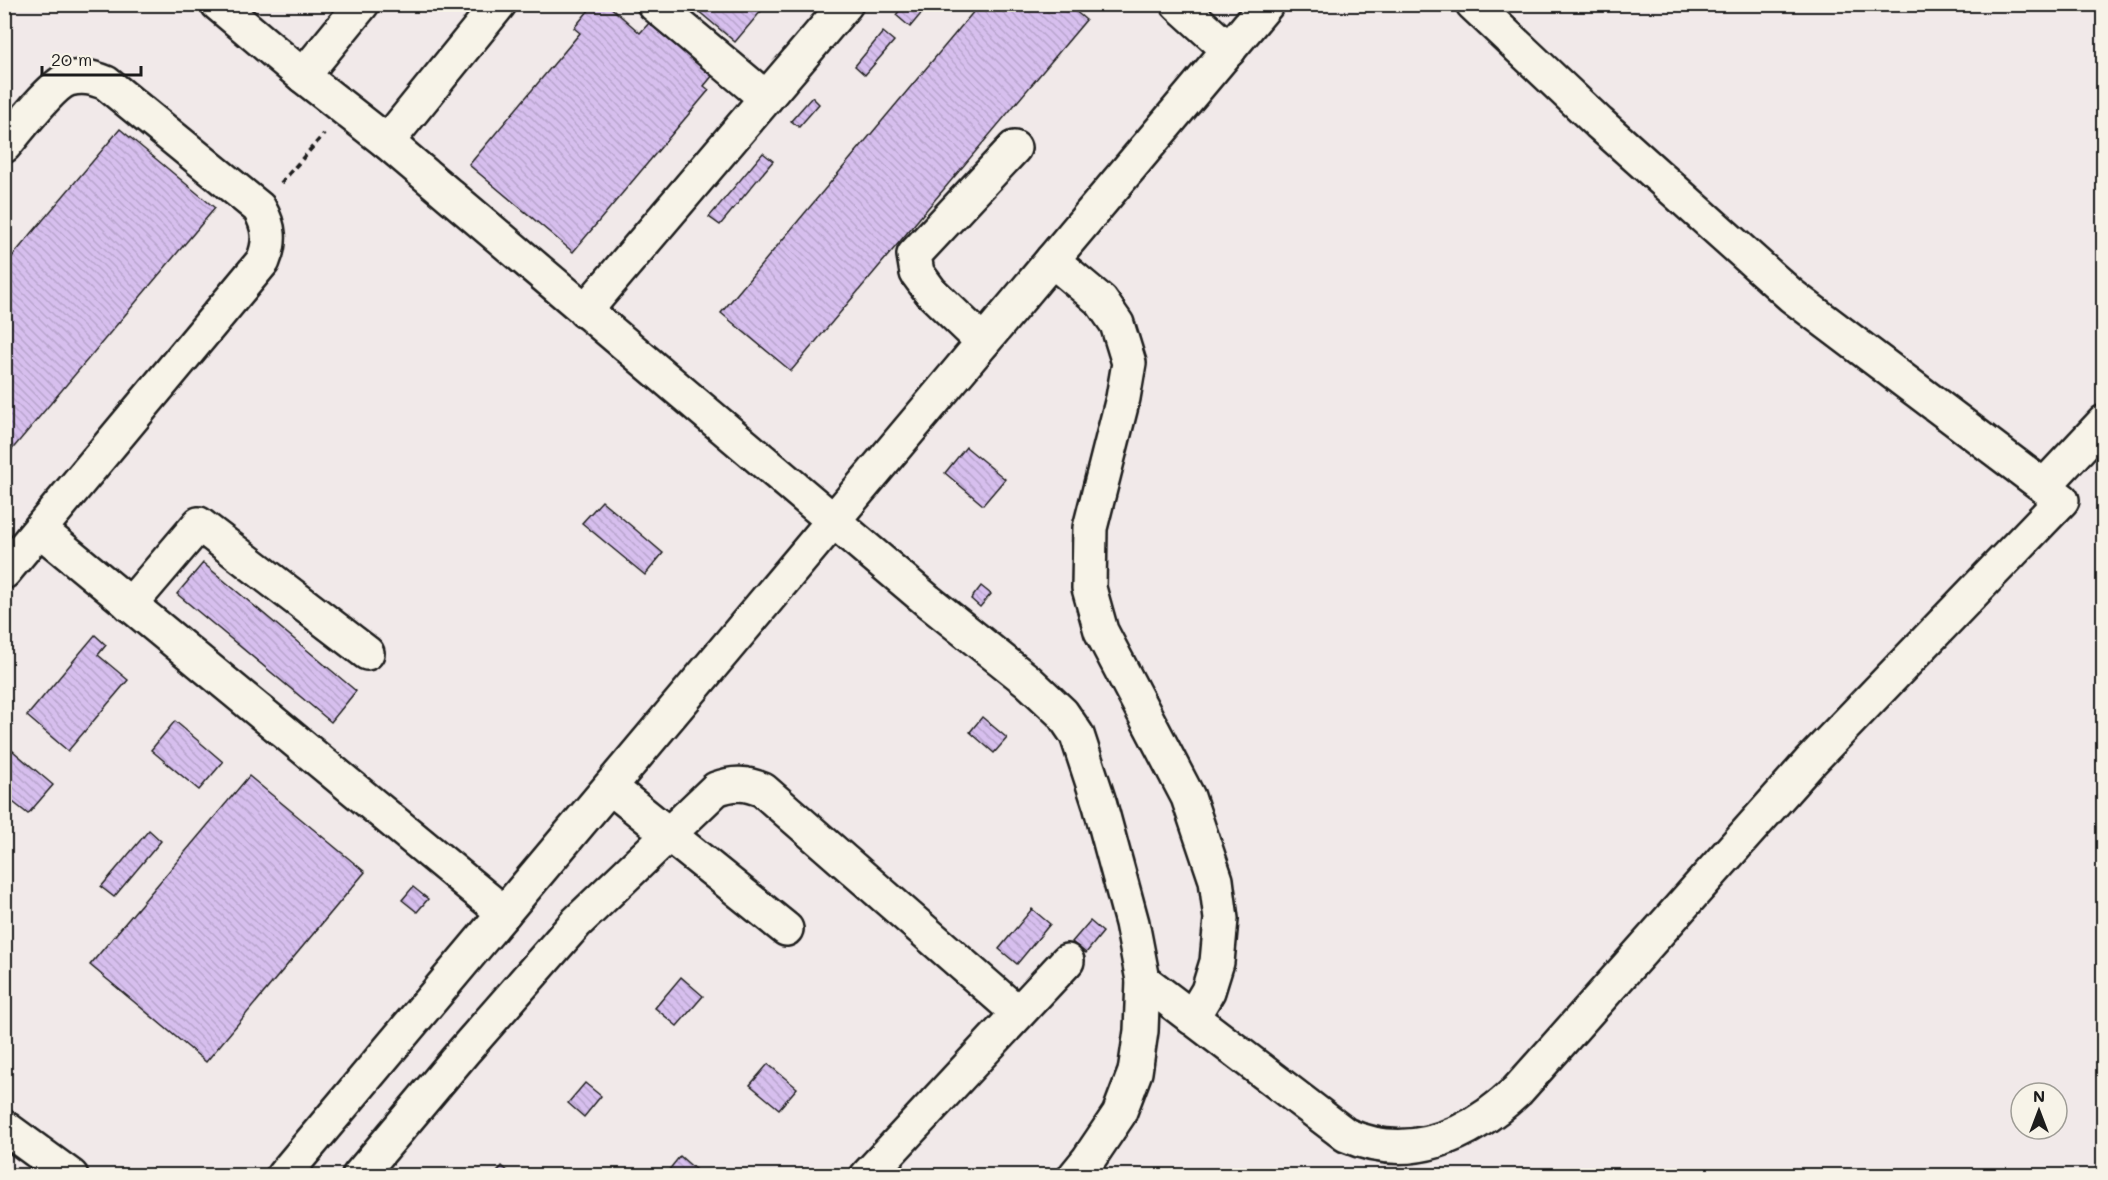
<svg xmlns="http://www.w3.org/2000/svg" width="2108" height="1180" viewBox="0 0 2108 1180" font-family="Mali,sans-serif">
<defs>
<pattern id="building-back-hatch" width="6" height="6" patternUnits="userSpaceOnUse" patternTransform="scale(1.5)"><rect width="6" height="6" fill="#d7bfee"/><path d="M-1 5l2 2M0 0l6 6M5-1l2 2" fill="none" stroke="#b8a4cc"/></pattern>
</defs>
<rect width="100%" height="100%" fill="#f1e9e9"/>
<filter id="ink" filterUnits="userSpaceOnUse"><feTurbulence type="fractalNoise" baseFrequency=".0167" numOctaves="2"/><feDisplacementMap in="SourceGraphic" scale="12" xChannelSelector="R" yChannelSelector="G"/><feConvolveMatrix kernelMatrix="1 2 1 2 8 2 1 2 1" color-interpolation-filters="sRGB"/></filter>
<g filter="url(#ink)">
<g fill="url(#building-back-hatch)" stroke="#1c1c1c" stroke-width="1.5">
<path d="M 594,4 L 607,4 L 640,33 L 650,22 L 713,75 L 704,86 L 709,90 L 573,252 L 469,165 L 580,33 L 574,28 Z"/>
<path d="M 690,4 L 767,4 L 735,42 Z"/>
<path d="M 905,4 L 929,4 L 910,27 L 896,15 Z"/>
<path d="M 980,4 L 1067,4 L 1086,20 L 791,371 L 721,313 Z"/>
<path d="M 883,32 L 894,41 L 865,75 L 855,66 Z"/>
<path d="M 812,97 L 819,104 L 799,127 L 791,121 Z"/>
<path d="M 120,129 L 215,208 L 4,459 L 4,266 Z"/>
<path d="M 763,153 L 773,161 L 720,225 L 709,217 Z"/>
<path d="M 966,447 L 1005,479 L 983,505 L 945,473 Z"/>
<path d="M 602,501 L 663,553 L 645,575 L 582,523 Z"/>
<path d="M 203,563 L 356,691 L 331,722 L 177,594 Z"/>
<path d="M 981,586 L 991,594 L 980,607 L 971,599 Z"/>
<path d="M 95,635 L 106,645 L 98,655 L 128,680 L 68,751 L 27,716 Z"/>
<path d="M 982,717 L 1007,738 L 994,753 L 970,732 Z"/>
<path d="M 175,721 L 223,762 L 199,790 L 151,750 Z"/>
<path d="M 6,745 L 53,785 L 28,814 L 4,795 Z"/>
<path d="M 249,776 L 365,872 L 206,1062 L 90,965 Z"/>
<path d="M 149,830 L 161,841 L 114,897 L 101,887 Z"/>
<path d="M 413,887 L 428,899 L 417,912 L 402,900 Z"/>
<path d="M 1032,909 L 1050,924 L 1017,964 L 999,949 Z"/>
<path d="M 1090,921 L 1103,932 L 1086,953 L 1072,942 Z"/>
<path d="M 681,977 L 703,996 L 677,1026 L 655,1008 Z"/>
<path d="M 768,1064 L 797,1088 L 779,1109 L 750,1085 Z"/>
<path d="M 585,1083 L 601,1096 L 584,1117 L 568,1103 Z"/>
<path d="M 680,1156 L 696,1170 L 691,1176 L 664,1176 Z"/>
<path d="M 502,1166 L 513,1176 L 494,1176 Z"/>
</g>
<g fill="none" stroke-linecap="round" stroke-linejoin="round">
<g stroke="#1c1c1c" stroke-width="38">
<g id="minor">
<path d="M 218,4 L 303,76 L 387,142 L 928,601 L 1028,681 L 1062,713 L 1077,735 L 1100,805 L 1132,923 L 1143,980 L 1141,1031 L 1135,1072 L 1119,1114 L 1088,1160 L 1075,1176"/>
<path d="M 654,4 L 766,98"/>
<path d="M 1178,4 L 1229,50"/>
<path d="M 303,76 L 362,4"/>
<path d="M 387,142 L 499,4"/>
<path d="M 4,146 C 18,130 52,84 69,79 C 83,75 94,78 106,83 L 259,208 C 270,227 271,242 263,261 L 4,572"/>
<path d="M 1052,260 L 1101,301 L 1117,324 L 1129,363 L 1123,398 L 1090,528 L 1089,588 L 1101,631 L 1188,797 L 1216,880 L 1221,919 L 1217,962 L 1208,991 L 1192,1018"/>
<path d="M 585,311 L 846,4"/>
<path d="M 983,342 L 931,292 L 917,273 L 914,255 L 1014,148"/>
<path d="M 2044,486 L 2104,422"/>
<path d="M 40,530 L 504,913"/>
<path d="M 130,605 L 199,524 L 367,653"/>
<path d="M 610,787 L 786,929"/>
<path d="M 1143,980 L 1346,1135 C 1410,1163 1469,1136 1517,1091 L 1810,762 L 2062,500 L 1792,296 L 1599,123 L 1473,4"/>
<path d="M 4,1127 L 71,1176"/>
<path d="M 283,1176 L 1267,4"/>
<path d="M 359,1176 L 464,1051 L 577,922 L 716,789 C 734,782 746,783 763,790 L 1018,1013"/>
<path d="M 867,1176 L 1067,961"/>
</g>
</g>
<path stroke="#1c1c1c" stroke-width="4" stroke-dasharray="6 4.5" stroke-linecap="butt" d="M 281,183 L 324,134"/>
<use href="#minor" stroke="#f7f3e8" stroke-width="33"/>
</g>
</g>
<rect width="2108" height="1180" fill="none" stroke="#f7f3e8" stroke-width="24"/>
<rect x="12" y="12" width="2084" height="1156" fill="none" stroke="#1c1c1c" stroke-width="2" filter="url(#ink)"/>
<g transform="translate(2039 1111)"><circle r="28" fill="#f7f3e8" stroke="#9f9d96" stroke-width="1.5"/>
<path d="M0-4.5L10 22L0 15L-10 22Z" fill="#1c1c1c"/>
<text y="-9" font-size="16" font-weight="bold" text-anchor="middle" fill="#1c1c1c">N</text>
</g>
<path d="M42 66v9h99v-9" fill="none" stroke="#1c1c1c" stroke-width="3"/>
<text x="51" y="66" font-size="18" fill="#1c1c1c" stroke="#f7f3e8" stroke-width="4.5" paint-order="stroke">20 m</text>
</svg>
